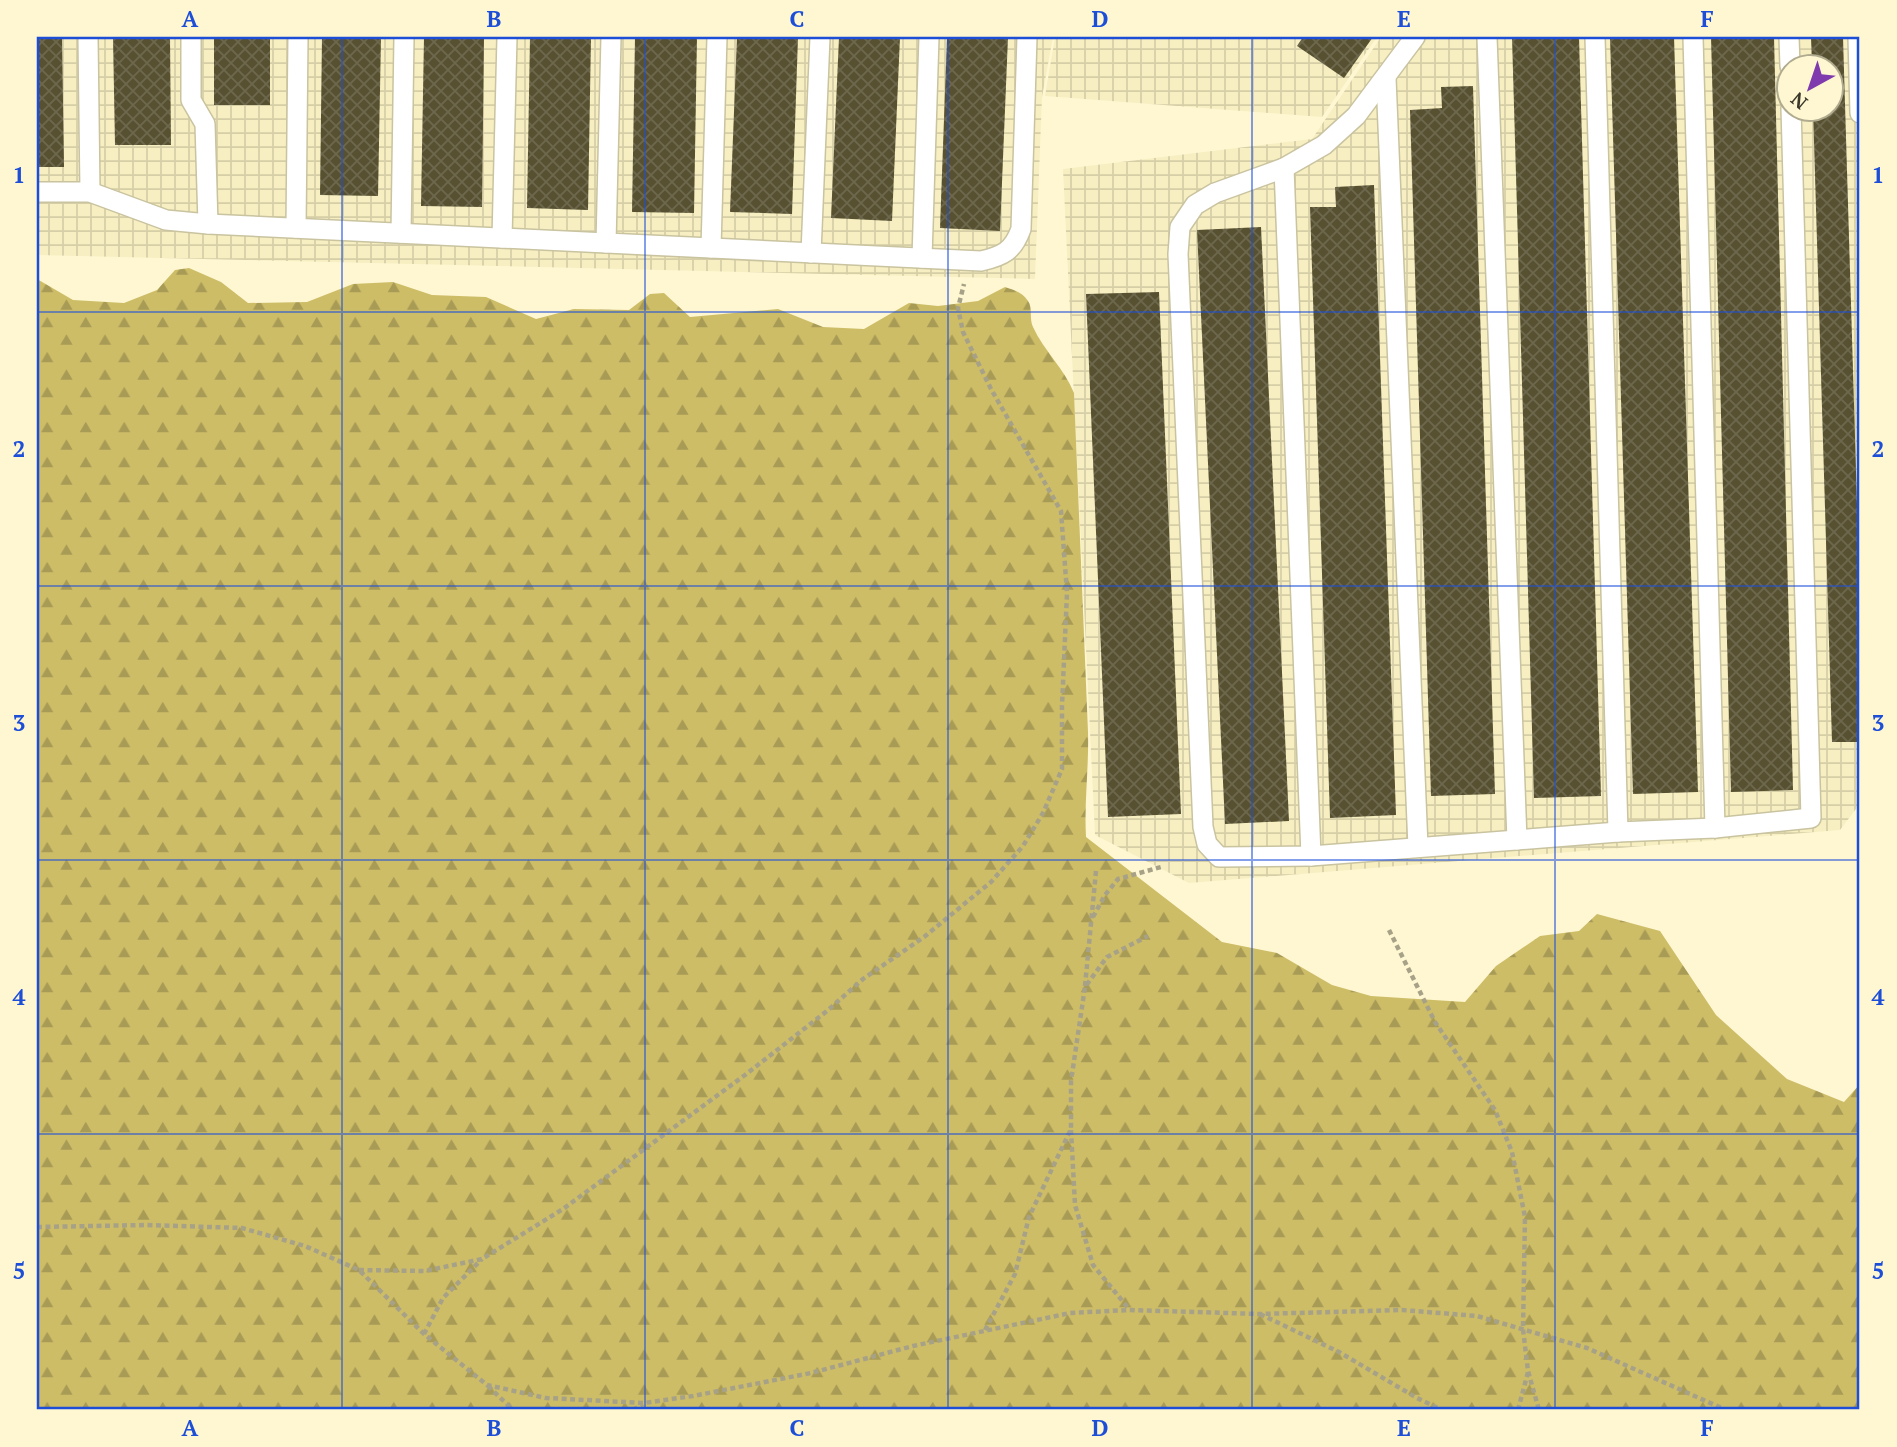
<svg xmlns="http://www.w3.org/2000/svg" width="1897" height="1447" viewBox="0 0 1897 1447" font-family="'PT Serif',serif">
<defs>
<pattern id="industrial-grid" width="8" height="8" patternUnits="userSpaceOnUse" patternTransform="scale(1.75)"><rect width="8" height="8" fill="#f7efc2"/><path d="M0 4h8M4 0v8" fill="none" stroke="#d5cea7"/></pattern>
<pattern id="forest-firs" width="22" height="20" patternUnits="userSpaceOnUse" patternTransform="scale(1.75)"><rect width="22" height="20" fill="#cebd67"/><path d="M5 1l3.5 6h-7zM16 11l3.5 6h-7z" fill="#a89b55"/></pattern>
<pattern id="building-cross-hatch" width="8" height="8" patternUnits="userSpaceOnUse" patternTransform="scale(1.75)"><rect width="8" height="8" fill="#575131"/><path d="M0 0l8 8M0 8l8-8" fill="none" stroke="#6d684d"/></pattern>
</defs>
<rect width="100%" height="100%" fill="#fef7d2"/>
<g fill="url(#industrial-grid)" fill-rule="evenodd">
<path d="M 37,37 L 1053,37 L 1042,97 L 1035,279 L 37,255 Z"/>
<path d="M 1055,37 L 1377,37 L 1322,117 L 1045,96 Z"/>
<path d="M 1381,37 L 1860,37 L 1860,796 L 1856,809 L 1840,830 L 1189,883 L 1095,835 L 1063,169 L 1312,139 ZM 1788,66 L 1830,66 L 1830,108 L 1788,108 Z"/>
</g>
<path fill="url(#forest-firs)" d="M 189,268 L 221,282 L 248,303 L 307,302 L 353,284 L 393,282 L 432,295 L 486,297 L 536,319 L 574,309 L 629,310 L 650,294 L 664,293 L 690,317 L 778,309 L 823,327 L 864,329 L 909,303 L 938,306 L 978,301 L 1005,287 C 1014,290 1022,292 1028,301 C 1033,308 1029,319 1033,327 C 1044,351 1064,368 1074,393 L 1088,732 C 1089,768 1084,802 1086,837 L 1222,942 L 1277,953 L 1332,985 L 1371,996 L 1465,1002 L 1496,966 L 1540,936 L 1579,931 L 1597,914 L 1660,931 L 1716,1015 L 1787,1079 L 1844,1102 L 1860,1084 L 1860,1410 L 37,1410 L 37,279 L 73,300 L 124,303 L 157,290 L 175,270 Z"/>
<g fill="url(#building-cross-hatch)">
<path d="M 37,37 L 62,37 L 64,167 L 37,167 Z"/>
<path d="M 113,37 L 170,37 L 171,145 L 115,145 Z"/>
<rect x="214" y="37" width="56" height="68"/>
<path d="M 322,37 L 381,37 L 378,196 L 320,195 Z"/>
<path d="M 424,37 L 484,37 L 482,207 L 421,206 Z"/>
<path d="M 530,37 L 591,37 L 588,210 L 527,208 Z"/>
<path d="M 635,37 L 697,37 L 694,213 L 632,212 Z"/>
<path d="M 737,37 L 798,37 L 792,214 L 730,212 Z"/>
<path d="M 839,37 L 900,37 L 892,221 L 831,218 Z"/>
<path d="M 947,37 L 1008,37 L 1000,231 L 940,228 Z"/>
<path d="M 1303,37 L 1373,37 L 1344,78 L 1297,46 Z"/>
<path d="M 1512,37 L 1579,37 L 1601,796 L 1534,798 Z"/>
<path d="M 1610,37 L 1674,37 L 1698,792 L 1633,794 Z"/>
<path d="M 1711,37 L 1774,37 L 1793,790 L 1731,792 Z"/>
<path d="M 1811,37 L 1843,37 L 1860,604 L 1860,742 L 1832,742 L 1813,108 L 1830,108 L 1830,66 L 1812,66 Z"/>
<path d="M 1473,86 L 1495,794 L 1431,796 L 1410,110 L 1442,108 L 1441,87 Z"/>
<path d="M 1374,185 L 1396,815 L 1330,818 L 1310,207 L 1336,207 L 1335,187 Z"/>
<path d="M 1261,227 L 1289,821 L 1225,824 L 1197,230 Z"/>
<path d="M 1159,292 L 1181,814 L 1108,817 L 1086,294 Z"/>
</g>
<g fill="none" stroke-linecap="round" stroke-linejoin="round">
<g stroke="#c9c39f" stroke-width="22">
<g id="service">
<path d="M 88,37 L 90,192"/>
<path d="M 191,37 L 191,100 L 205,124 L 208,224"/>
<path d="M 1415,37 L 1356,116 L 1324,145 L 1284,168 L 1215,193 L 1195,205 L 1180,227 L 1178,254 L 1203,827 L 1207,844 L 1219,857 L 1311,856 L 1618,832 L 1715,828 L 1811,818 L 1791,108"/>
<path d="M 1487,37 L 1517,840"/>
<path d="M 1595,37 L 1618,832"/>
<path d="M 1693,37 L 1715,828"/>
<path d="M 1789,37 L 1790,66"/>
<path d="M 1858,37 L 1860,113"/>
<path d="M 1386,78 L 1418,847"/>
<path d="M 1284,168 L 1311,856"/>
<path d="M 37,192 L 90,192 L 166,220 L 208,224 L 981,261 C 1003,256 1013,251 1021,229 L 1027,37"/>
<path d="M 296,228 L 298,37"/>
<path d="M 401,233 L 404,37"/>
<path d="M 502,238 L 507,37"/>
<path d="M 606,243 L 611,37"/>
<path d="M 711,248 L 717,37"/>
<path d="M 811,253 L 820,37"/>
<path d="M 922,258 L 929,37"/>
</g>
</g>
<g stroke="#a7a287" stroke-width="4.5" stroke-dasharray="5 3.5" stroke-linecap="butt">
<path d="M 1093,917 L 1105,895 L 1118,879 L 1161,867"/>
<path d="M 1389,930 L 1435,1022 L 1495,1110 L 1512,1152 L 1525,1217 L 1523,1329 L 1528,1371 L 1539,1410"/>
<path d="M 1085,986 L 1096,871"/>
<path d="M 1071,1130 L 1075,1205 L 1093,1265 L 1129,1309"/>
<path d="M 37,1227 L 146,1225 L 242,1228 L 305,1246 L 359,1270 L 424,1334 L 487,1385 L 546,1398 L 644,1403 L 693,1396 L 811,1373 L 913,1346 L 1070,1313 L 1129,1310 L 1260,1314 L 1402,1310 L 1477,1316 L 1587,1348 L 1726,1410"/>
<path d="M 359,1270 L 425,1271 L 482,1259 L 563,1209 L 745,1075 L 827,1011 L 863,979 L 924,937 L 991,882 L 1023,846 L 1043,813 L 1062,769 L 1062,706 L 1067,593 L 1061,511 L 991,389 L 963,332 L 958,308 L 964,284"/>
<path d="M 1260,1314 L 1339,1352 L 1417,1398 L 1442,1410"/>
<path d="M 985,1330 L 1015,1274 L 1029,1217 L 1071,1129 L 1071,1081 L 1085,987 L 1107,957 L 1148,936"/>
<path d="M 424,1334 L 443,1298 L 482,1259"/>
<path d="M 488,1386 L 513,1410"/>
<path d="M 633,1410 L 643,1404"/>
<path d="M 1518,1410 L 1528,1372"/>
</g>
<use href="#service" stroke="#fff" stroke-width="19"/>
</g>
<path fill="none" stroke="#1d4ed8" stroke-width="2" stroke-opacity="0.55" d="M 342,37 L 342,1410M 645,37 L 645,1410M 948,37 L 948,1410M 1252,37 L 1252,1410M 1555,37 L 1555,1410M 37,312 L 1860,312M 37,586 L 1860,586M 37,860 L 1860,860M 37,1134 L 1860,1134"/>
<rect width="1897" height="1447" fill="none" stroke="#fef7d2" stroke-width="77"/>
<g transform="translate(1810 88) rotate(220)"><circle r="33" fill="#fef7d2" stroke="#b0ab8f" stroke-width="2"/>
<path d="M0-5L12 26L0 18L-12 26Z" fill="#7f3aad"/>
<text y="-10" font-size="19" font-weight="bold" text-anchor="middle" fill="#3b382a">N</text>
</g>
<rect x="38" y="38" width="1820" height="1370" fill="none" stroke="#1d4ed8" stroke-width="2.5"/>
<g font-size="23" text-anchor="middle" font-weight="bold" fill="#1d4ed8">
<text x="190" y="27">A</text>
<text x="494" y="27">B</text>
<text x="797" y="27">C</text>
<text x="1100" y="27">D</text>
<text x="1404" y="27">E</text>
<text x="1707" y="27">F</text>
<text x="19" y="183">1</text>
<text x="1878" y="183">1</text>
<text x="19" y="457">2</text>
<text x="1878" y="457">2</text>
<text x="19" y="731">3</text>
<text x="1878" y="731">3</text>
<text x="19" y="1005">4</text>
<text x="1878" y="1005">4</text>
<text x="19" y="1279">5</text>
<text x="1878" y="1279">5</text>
<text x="190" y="1436">A</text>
<text x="494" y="1436">B</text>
<text x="797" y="1436">C</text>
<text x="1100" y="1436">D</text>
<text x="1404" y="1436">E</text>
<text x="1707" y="1436">F</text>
</g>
</svg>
